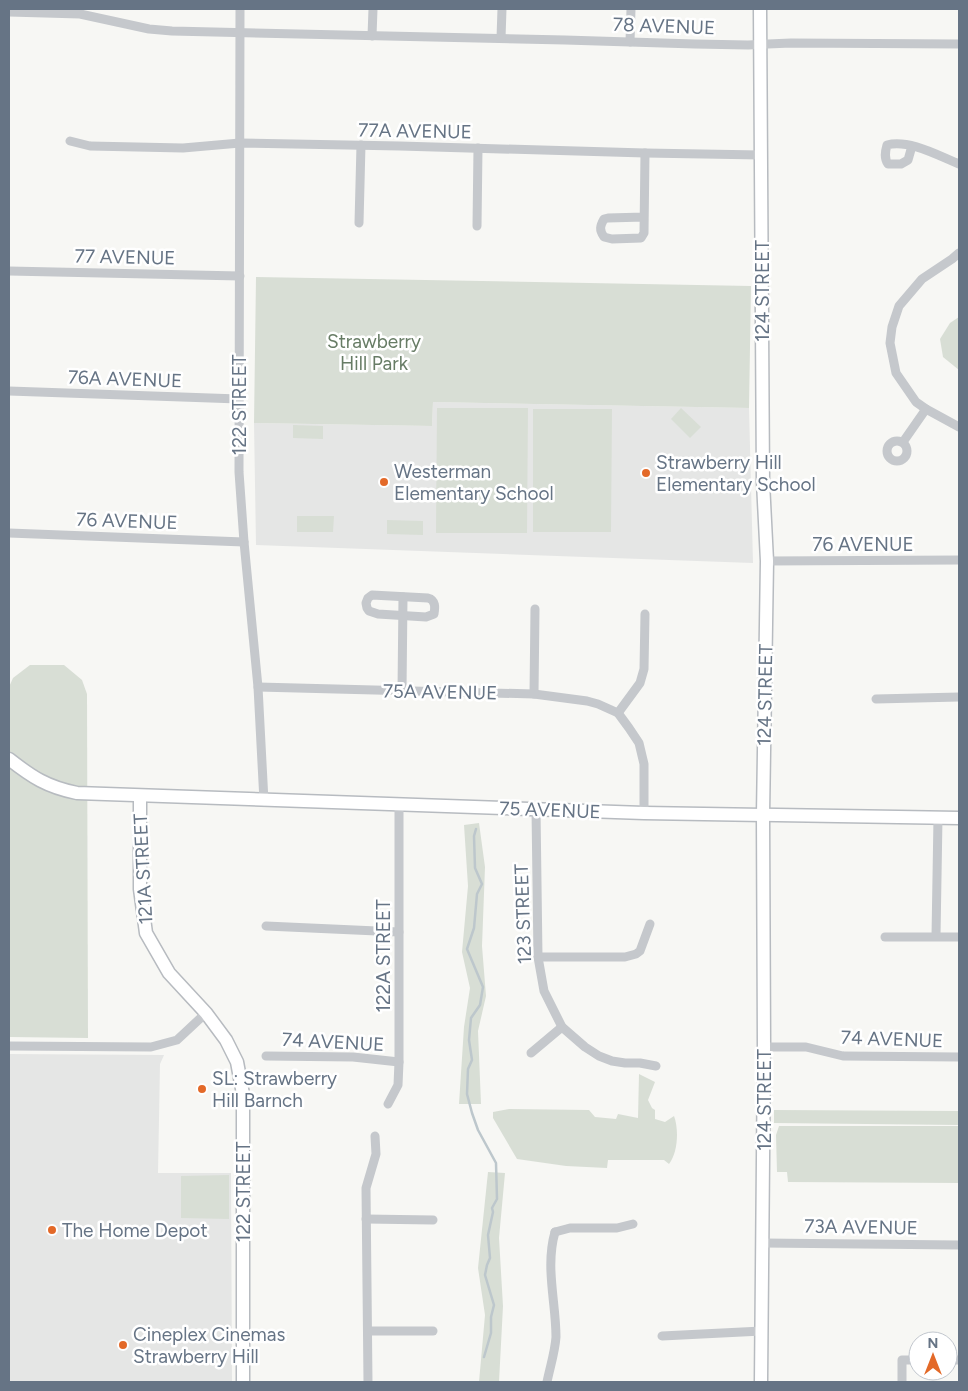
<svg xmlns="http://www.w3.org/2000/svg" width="968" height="1391" viewBox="0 0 968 1391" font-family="Figtree,sans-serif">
<rect width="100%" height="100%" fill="#f7f7f4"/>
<g fill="#e5e6e5">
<path d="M 433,402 L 749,408 L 753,563 L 256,545 L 254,423 L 432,426 Z"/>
<path d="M 9,1054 L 164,1055 L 160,1064 L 158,1173 L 231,1173 L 232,1382 L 9,1382 Z"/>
</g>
<g fill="#d8ded5">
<path d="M 256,277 L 751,286 L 749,408 L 433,402 L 432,426 L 254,423 Z"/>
<path d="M 959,317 L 959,370 L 943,357 L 940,339 L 950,323 Z"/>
<path d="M 437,408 L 528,408 L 527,533 L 436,533 Z"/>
<path d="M 681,408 L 701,427 L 690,438 L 671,419 Z"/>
<path d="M 533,409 L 612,409 L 611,532 L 533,532 Z"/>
<path d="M 293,425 L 323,426 L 323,439 L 293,438 Z"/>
<path d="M 297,516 L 334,516 L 333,532 L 297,532 Z"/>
<path d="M 387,520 L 423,521 L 423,535 L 387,534 Z"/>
<path d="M 30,665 L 64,665 L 82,680 L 87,694 L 88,1038 L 9,1037 L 9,687 L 13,678 Z"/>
<path d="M 479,823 L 485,867 L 482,946 L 486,996 L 478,1031 L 481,1104 L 459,1104 L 464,1027 L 470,988 L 462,952 L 468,886 L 464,825 Z"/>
<path d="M 639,1074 L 655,1082 L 648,1100 L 652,1108 L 655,1110 L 655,1119 L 665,1122 L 674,1116 C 679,1129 678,1153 669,1164 L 664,1160 L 608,1160 L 607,1168 L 566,1166 L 517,1159 L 493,1118 L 493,1112 L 509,1109 L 589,1110 L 595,1117 L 616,1119 L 618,1114 L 638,1118 Z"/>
<path d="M 774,1110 L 959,1111 L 959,1125 L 774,1123 Z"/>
<path d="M 779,1126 L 959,1126 L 959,1183 L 788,1182 L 787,1172 L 777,1172 L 776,1135 Z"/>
<path d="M 488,1172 L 505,1173 L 499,1238 L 503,1306 L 499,1382 L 479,1382 L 485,1315 L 478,1268 Z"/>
<path d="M 229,1175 L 229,1219 L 181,1218 L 181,1176 Z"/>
</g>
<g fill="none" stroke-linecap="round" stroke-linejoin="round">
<path stroke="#bdc7cc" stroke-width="2.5" d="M 476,829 L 474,836 L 475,868 L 482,884 L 477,894 L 474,928 L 467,949 L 483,987 L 480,1005 L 471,1018 L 469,1040 L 472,1060 L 468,1069 L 467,1094 L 472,1113 L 478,1130 L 496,1163 L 497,1199 L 492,1208 L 493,1212 L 488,1235 L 490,1258 L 487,1265 L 485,1275 L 494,1305 L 491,1317 L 491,1333 L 484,1357"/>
<g stroke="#b7bbc0" stroke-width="15">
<g id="secondary">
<path d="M 760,9 L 763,482 L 767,561 L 763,815 L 764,1047 L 761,1382"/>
<path d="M 9,759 C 32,777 47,787 77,793 L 644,813 L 959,818"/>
<path d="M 140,796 L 140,889 L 146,933 L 169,973 L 206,1013 L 226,1040 L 237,1062 L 243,1094 L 243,1382"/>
</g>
</g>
<g stroke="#c5c8cc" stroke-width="9">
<path d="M 240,9 L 239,472 L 244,542 L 258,687 L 264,801"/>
<path d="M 9,12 L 80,14 L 149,29 L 172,31 L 565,40 L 695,44 L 748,45 L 791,43 L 959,44"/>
<path d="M 372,36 L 373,9"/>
<path d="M 501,38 L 502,9"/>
<path d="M 630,42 L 631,9"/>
<path d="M 70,141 L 90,146 L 183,148 L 240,143 L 400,146 L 645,153 L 761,155"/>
<path d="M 912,146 L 908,160 L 901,164 L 888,164 C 884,158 885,152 887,145 C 909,139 939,156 959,164"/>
<path d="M 644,217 L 608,218 L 604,219 C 600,226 599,230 604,237 L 612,239 L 641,238 L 644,233 L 645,153"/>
<path d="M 359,223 L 361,145"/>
<path d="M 477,226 L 478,148"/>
<path d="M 959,253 L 952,259 L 922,279 L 899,306 L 892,327 L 890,343 L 896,373 L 916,402 L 926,409 L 959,427"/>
<path d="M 9,271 L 240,276"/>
<path d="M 9,391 L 239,399"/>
<circle cx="897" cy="451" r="10"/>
<path d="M 903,442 L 926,409"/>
<path d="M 9,533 L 244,542"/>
<path d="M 767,561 L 959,560"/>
<path d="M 372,595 L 428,598 C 436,600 435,608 434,614 L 426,617 L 378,614 L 369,611 L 367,608 L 366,603 L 368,598 Z"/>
<path d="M 258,687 L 534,694 L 587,701 L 598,704 L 618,713 L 629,728 L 639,743 L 644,764 L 644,813"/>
<path d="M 402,691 L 403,597"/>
<path d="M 534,694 L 535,609"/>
<path d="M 876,699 L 959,697"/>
<path d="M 618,713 L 640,683 L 644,669 L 645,614"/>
<path d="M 536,810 L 538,957 L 544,991 L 562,1027 L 585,1047 L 599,1056 L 612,1061 L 625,1063 L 640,1063 L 656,1066"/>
<path d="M 266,926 L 399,932"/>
<path d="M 936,936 L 938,818"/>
<path d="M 885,937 L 959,937"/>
<path d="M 538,957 L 625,957 L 636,954 L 640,951 L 650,924"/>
<path d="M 9,1046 L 151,1047 L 177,1040 L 206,1013"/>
<path d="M 764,1047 L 806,1047 L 843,1056 L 959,1057"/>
<path d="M 531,1053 L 562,1027"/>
<path d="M 266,1056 L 353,1057 L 399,1062"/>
<path d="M 388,1104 L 398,1085 L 399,1062 L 399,805"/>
<path d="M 366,1219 L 433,1220"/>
<path d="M 555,1232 L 570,1228 L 617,1228 L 633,1224"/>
<path d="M 763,1243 L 959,1245"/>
<path d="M 368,1331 L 433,1331"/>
<path d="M 662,1336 L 762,1331"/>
<path d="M 948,1360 L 959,1360"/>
<path d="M 368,1382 L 366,1188 L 376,1154 L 375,1136"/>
<path d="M 547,1382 C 550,1367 555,1352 556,1337 C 556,1302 545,1267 555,1232"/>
<path d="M 902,1382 L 902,1360 L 918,1360"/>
</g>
<use href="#secondary" stroke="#fff" stroke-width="12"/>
</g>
<g fill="#e36928" stroke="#fff" stroke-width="2">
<circle cx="646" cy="473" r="5"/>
<circle cx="384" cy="482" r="5"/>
<circle cx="202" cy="1089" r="5"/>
<circle cx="52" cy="1230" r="5"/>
<circle cx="123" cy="1345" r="5"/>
</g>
<g text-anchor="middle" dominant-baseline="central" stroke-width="5" stroke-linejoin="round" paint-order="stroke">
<g font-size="19" fill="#667485" stroke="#fff">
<text transform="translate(664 26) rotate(2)">78 AVENUE</text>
<text transform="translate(415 131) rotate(1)">77A AVENUE</text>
<text transform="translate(125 257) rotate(1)">77 AVENUE</text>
<text transform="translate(762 291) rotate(-90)">124 STREET</text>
<text transform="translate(125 379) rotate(2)">76A AVENUE</text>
<text transform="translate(239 405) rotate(-90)">122 STREET</text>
<text transform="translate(127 521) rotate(2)">76 AVENUE</text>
<text x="863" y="544">76 AVENUE</text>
<text transform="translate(440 692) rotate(1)">75A AVENUE</text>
<text transform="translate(765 695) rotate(-89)">124 STREET</text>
<text transform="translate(550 810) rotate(2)">75 AVENUE</text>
<text transform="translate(143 869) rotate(-93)">121A STREET</text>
<text transform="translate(523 914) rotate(-92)">123 STREET</text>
<text transform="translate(383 956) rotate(-90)">122A STREET</text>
<text transform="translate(892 1039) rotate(2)">74 AVENUE</text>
<text transform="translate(333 1042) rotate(3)">74 AVENUE</text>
<text transform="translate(764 1100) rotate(-90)">124 STREET</text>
<text transform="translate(243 1192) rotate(-90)">122 STREET</text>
<text transform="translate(861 1227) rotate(1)">73A AVENUE</text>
</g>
<g font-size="19" fill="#677c65" stroke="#fff">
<text x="374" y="341">Strawberry<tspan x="374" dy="22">Hill Park</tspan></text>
</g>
<g font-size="19" fill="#667485" stroke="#fff" text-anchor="start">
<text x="656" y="462">Strawberry Hill<tspan x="656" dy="22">Elementary School</tspan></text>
<text x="394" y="471">Westerman<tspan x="394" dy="22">Elementary School</tspan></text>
<text x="212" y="1078">SL: Strawberry<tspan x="212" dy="22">Hill Barnch</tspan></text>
<text x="62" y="1230">The Home Depot</text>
<text x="133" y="1334">Cineplex Cinemas<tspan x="133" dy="22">Strawberry Hill</tspan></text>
</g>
</g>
<rect width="968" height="1391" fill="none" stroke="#667485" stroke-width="20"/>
<g transform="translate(933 1356)"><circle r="24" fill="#ffffff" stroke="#c2c7ce"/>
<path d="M0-4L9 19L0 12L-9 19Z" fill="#e36928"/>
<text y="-8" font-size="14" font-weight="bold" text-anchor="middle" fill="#667485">N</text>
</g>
</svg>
